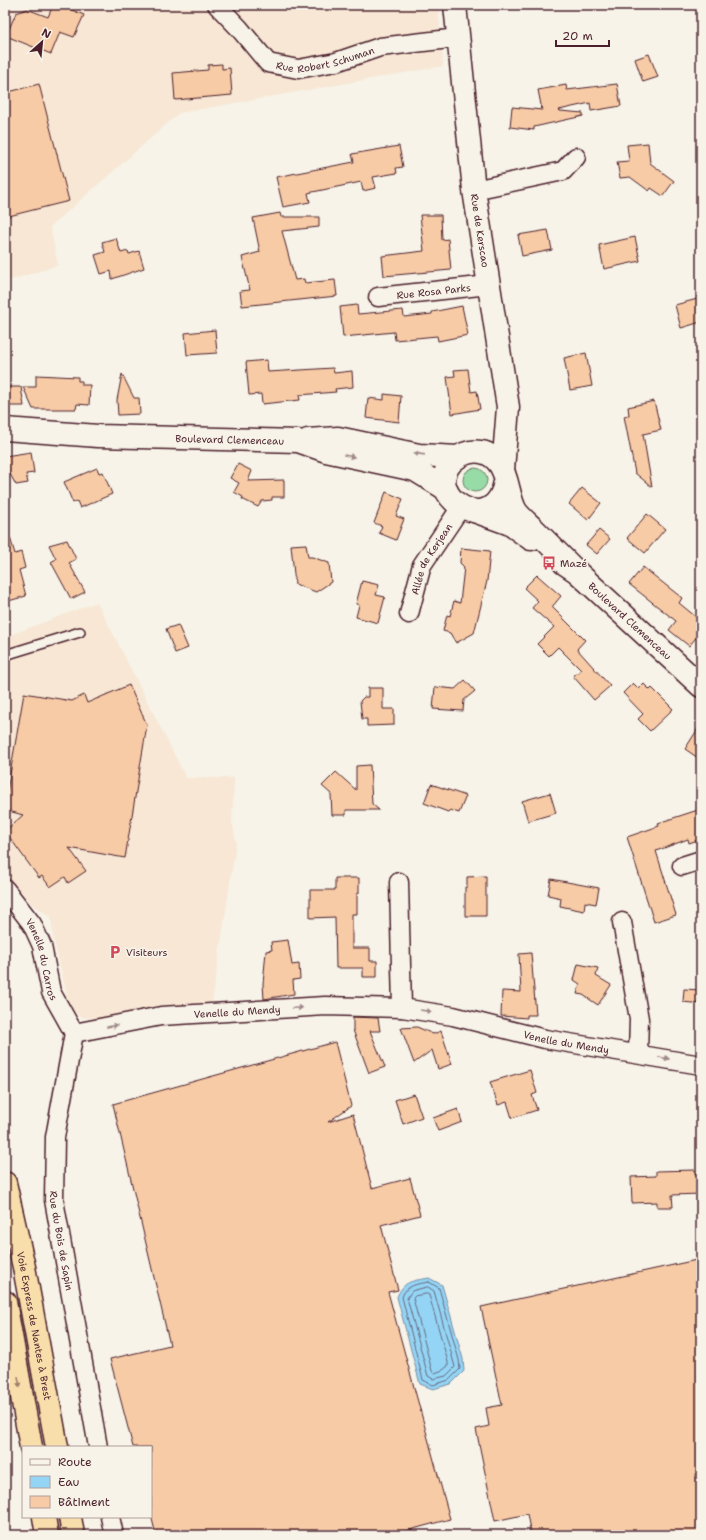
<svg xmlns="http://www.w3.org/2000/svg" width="706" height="1540" viewBox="0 0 706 1540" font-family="'Shantell Sans',sans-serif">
<rect width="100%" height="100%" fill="#f7f3e8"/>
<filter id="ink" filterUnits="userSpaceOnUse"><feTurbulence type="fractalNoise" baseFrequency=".025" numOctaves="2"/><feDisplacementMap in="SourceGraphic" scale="8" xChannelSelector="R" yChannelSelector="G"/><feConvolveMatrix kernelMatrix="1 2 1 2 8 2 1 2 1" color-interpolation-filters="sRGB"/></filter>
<g filter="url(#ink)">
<g fill="#f7e7d4">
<path d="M 5,5 L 438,5 L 443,66 L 179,113 L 50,227 L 58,265 L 5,282 Z"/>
<path d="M 97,602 L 186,778 L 234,778 L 232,820 L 236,843 L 211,1008 L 104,1019 L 80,1017 L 70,1007 L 54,941 L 51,917 L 32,904 L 5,875 L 5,637 Z"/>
</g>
<circle fill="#97dba6" stroke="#707d68" cx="475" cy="480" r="12"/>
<path fill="#94d5f6" stroke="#768ca5" d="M 429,1278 L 442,1285 L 463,1359 L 464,1371 L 451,1384 L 433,1389 L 420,1384 L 397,1297 C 404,1280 413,1281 429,1278 Z"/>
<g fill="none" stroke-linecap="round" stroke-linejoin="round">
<g stroke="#68687c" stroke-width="1">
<path d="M 429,1282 L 439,1288 L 459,1360 L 460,1369 L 449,1380 L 433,1385 L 423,1380 L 402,1297 C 406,1285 417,1284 429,1282 Z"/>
<path d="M 428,1287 L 434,1291 L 455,1367 L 446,1376 L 433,1379 L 428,1376 L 407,1298 L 412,1291 Z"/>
<path d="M 427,1294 L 429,1295 L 448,1362 L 448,1366 L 443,1370 L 435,1373 L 432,1371 L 413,1298 L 415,1296 Z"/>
</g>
</g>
<g fill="#f7cba6" stroke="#4a1f2b">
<path d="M 53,5 L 60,5 L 84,15 L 74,37 L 60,32 L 51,54 L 6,36 L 16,13 L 27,9 L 48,17 Z"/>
<path d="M 649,54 L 658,77 L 643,82 L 635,59 Z"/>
<path d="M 222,64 L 222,69 L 230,68 L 232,95 L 175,100 L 173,73 L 208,70 L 208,65 Z"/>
<path d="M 39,84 L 69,201 L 5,217 L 5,93 Z"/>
<path d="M 617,84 L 621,106 L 591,111 L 590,103 L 559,110 L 560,111 L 583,113 L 583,116 L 534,127 L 534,130 L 510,127 L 512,107 L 542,110 L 538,90 L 566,85 L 567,90 Z"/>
<path d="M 648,143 L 650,163 L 674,181 L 663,196 L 651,188 L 649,191 L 630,177 L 620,178 L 617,162 L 629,161 L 627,145 Z"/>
<path d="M 399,146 L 403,167 L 396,168 L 397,173 L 373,177 L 376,188 L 363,191 L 361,182 L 308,193 L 310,202 L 283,207 L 276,177 L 354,162 L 352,154 Z"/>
<path d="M 280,213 L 281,217 L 319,217 L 319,227 L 282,231 L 295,280 L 304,279 L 305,283 L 335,280 L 337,296 L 242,306 L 240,291 L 250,290 L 242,257 L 260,252 L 253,218 Z"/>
<path d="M 420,215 L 441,215 L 442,240 L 448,239 L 451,270 L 384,276 L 382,256 L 424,251 Z"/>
<path d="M 548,230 L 552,250 L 522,256 L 518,235 Z"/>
<path d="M 635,237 L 640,261 L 604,269 L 599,245 Z"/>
<path d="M 116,238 L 121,253 L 128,251 L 129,254 L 139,251 L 144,268 L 112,279 L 111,271 L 101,274 L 95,255 L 105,252 L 102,242 Z"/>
<path d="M 701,298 L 701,322 L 681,328 L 675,305 Z"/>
<path d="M 357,305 L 358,314 L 403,310 L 404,317 L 432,314 L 432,312 L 462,306 L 468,335 L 438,341 L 437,336 L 395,340 L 394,332 L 343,337 L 340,307 Z"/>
<path d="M 215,330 L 217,353 L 187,355 L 185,333 Z"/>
<path d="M 586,353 L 592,386 L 570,390 L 564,358 Z"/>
<path d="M 267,360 L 268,372 L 333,368 L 334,373 L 352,371 L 353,387 L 335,389 L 336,392 L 299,395 L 300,400 L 262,404 L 261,394 L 249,395 L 246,362 Z"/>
<path d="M 468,369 L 471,392 L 477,391 L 480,409 L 452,414 L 447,377 L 455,376 L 454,370 Z"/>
<path d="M 122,374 L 134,398 L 139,398 L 140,414 L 118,415 L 117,400 Z"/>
<path d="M 36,375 L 78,377 L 78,381 L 82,381 L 82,385 L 90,385 L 89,405 L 77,404 L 76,409 L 33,409 L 23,387 L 36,387 Z"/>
<path d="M 5,387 L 21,387 L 24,406 L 5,406 Z"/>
<path d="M 384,394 L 401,396 L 399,422 L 366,418 L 368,398 L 384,400 Z"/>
<path d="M 654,401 L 661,430 L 643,434 L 652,487 L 635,473 L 624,416 L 629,415 L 628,407 Z"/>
<path d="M 31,452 L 34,473 L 26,474 L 28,483 L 16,485 L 5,465 L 5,456 Z"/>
<path d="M 238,464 L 252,471 L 248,481 L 284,480 L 284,497 L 272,497 L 272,500 L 262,501 L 258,507 L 242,499 L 243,497 L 234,492 L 239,483 L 230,478 Z"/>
<path d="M 97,468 L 99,473 L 103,472 L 112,494 L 80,508 L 77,501 L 73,503 L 64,482 Z"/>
<path d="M 582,488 L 601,503 L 588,520 L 569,504 Z"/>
<path d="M 386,492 L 403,499 L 396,516 L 404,519 L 396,540 L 379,533 L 382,526 L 374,523 Z"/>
<path d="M 647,514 L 665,529 L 645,553 L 627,538 Z"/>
<path d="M 599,530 L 610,539 L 597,554 L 586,545 Z"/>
<path d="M 5,534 L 9,534 L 15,554 L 21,552 L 25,568 L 19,570 L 26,596 L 5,602 Z"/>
<path d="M 67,540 L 76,559 L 69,563 L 85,592 L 71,599 L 51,562 L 56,559 L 49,545 Z"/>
<path d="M 306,544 L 308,557 L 312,557 L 329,563 L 331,582 L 316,592 L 295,584 L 291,545 Z"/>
<path d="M 461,548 L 490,551 L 487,581 L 474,633 L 456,643 L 450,633 L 443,631 L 447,615 L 450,616 L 454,601 L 460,603 L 464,567 L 460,563 Z"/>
<path d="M 643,567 L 682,598 L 679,603 L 701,621 L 701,632 L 689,646 L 669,630 L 676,621 L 629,584 Z"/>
<path d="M 537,575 L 561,596 L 552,607 L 585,640 L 577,649 L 610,686 L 594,700 L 573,676 L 581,670 L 558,647 L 549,656 L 537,644 L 554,627 L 532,608 L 538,601 L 524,588 Z"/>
<path d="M 362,581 L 379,585 L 376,595 L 385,597 L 378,623 L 356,617 L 359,605 L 356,604 Z"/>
<path d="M 178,625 L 188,648 L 175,653 L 166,629 Z"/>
<path d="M 465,680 L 475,691 L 464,700 L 463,711 L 433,709 L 435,687 L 455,689 Z"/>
<path d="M 633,683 L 639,689 L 644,684 L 650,690 L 652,688 L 673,709 L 650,731 L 638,719 L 643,714 L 623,693 Z"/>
<path d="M 129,685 L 147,725 L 125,858 L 69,848 L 86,871 L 68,883 L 65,877 L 50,887 L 42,876 L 39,878 L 5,831 L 23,815 L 5,810 L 5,803 L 24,693 L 72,701 L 84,695 L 87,703 Z"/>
<path d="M 368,688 L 383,688 L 383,709 L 394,709 L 394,725 L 367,726 L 367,719 L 362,719 L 360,701 L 364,697 L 368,697 Z"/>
<path d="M 701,724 L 701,760 L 685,749 Z"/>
<path d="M 370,765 L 372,804 L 379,810 L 346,810 L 346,815 L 332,815 L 331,794 L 322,786 L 336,772 L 356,790 L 356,766 Z"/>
<path d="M 431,784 L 466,796 L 459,813 L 450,810 L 448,812 L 424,803 Z"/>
<path d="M 550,793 L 556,813 L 528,821 L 522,801 Z"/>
<path d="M 701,809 L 701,839 L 689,843 L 688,839 L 656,851 L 676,915 L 654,922 L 627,837 L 659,826 L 658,823 Z"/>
<path d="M 486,876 L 486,916 L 465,916 L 465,887 L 467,887 L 467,877 Z"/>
<path d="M 335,878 L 359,878 L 359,893 L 357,894 L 357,914 L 352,914 L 352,948 L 370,948 L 370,961 L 377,961 L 377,977 L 363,977 L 363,968 L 336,968 L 335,917 L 310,918 L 310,890 L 335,890 Z"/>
<path d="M 551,879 L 599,888 L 596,904 L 585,902 L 584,911 L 560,906 L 561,898 L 548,895 Z"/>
<path d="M 288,940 L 292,965 L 299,964 L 300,979 L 293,980 L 294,994 L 264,999 L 263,984 L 266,951 L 272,950 L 271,942 Z"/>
<path d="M 531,953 L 536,1015 L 527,1015 L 527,1018 L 501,1016 L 502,991 L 521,992 L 519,954 Z"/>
<path d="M 578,964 L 598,968 L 596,976 L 611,985 L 598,1005 L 583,995 L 577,994 L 580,984 L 574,980 Z"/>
<path d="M 684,989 L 701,990 L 701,1004 L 683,1002 Z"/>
<path d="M 353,1017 L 378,1018 L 380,1031 L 370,1031 L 385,1067 L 369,1073 L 353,1030 Z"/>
<path d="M 417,1027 L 433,1034 L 441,1031 L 452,1064 L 438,1069 L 432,1050 L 414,1063 L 401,1028 Z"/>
<path d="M 335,1042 L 351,1106 L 328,1122 L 353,1114 L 372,1188 L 410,1178 L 420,1215 L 381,1225 L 398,1290 L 388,1292 L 450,1519 L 391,1535 L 156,1535 L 151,1515 L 151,1447 L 133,1447 L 110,1359 L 170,1345 L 113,1104 Z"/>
<path d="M 530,1070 L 537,1093 L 532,1095 L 537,1110 L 512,1118 L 507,1102 L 498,1105 L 490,1082 Z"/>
<path d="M 414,1094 L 422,1117 L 403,1124 L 395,1100 Z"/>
<path d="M 458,1109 L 462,1122 L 438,1131 L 433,1118 Z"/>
<path d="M 695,1170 L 695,1174 L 701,1173 L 701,1194 L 672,1195 L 673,1207 L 657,1207 L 657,1202 L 632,1203 L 631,1177 L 656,1176 L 656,1171 Z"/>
<path d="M 701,1259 L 701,1535 L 531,1535 L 527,1514 L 495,1521 L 476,1429 L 489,1426 L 486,1408 L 502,1405 L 481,1307 Z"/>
</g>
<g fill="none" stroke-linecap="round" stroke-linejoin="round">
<g stroke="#4a1f2b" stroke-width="12">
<path id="lane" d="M 5,655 L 80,632"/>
</g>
<g stroke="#4a1f2b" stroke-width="21">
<g id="street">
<path id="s1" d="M 217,5 L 239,28 L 268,63 L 298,69 L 336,62 L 380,47 L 458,38"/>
<path d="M 474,190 L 563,171 L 576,157"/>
<path id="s2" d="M 378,297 L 489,285"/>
<path id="s3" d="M 409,614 L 422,565 L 461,507"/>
<path d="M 682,866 L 701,860"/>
<path d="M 399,882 L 402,1008"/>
<path id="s4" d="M 5,889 L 32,924 L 42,946 L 51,992 L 74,1033"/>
<path d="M 622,922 L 639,1019 L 638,1053"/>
<path id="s5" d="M 74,1033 L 161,1016 L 325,1006 L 402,1008 L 453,1016 L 545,1039 L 701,1065"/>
<path id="s6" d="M 74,1033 L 55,1137 L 54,1200 L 98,1447"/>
<path d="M 110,1517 L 114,1535"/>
</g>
</g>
<g stroke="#4a1f2b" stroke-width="25">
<g id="secondary">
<path id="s7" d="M 455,5 L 474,190 L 508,407 L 503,470"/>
<path id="s8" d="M 5,429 L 98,436 L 298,441 L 326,451 L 415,470 L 446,489"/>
<path d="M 308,440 L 338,438 L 419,455 L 458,457"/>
<path d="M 505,482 C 494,542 419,495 453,461 C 461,454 471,450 481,452 C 489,453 496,459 500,465 C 509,479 508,497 516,511 C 521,518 529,524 535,530 C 549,544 563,558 576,571"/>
<path d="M 474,511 L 510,524 L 531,539"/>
<path id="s9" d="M 564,563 L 576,571 L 701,686"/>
</g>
</g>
<g stroke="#4a1f2b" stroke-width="25">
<g id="highway">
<path id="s10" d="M 5,1183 L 24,1267 L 57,1447"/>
<path d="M 5,1302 L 31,1447"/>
<path d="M 44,1517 L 47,1535"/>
<path d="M 70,1517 L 73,1535"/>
</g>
</g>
<use href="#lane" stroke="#f7f3e8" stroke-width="9"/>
<use href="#street" stroke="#f7f3e8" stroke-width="18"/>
<use href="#secondary" stroke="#f7f3e8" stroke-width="22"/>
<use href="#highway" stroke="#f8deab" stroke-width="22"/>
</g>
<defs><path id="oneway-solid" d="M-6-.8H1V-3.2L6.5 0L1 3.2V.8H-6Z"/></defs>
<g fill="#a0898a">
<use href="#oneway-solid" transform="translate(419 454) rotate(-172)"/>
<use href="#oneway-solid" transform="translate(349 456) rotate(12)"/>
<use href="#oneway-solid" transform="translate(297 1008) rotate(-3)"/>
<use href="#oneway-solid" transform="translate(426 1011) rotate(9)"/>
<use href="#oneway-solid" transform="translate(112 1026) rotate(-12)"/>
<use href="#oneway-solid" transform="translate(664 1058) rotate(11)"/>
</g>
<use fill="#a17e6b" href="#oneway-solid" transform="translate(19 1382) rotate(80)"/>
</g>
<defs>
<g id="bus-bare" transform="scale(1.08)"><path d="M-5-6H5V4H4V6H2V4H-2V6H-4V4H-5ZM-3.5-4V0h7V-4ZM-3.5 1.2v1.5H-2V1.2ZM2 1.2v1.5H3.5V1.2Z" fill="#d1495b" stroke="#f7f3e8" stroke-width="2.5" paint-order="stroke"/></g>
<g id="parking-bare" transform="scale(1.08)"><path d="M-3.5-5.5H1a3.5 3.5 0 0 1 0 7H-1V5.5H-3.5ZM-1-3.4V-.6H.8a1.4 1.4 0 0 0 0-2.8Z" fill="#d1495b" stroke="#f7f3e8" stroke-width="2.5" paint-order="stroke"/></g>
</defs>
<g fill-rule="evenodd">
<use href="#bus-bare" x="549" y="563"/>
<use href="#parking-bare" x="115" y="952"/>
</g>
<g text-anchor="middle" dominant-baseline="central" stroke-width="3.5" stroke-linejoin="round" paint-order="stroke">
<g font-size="10" fill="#4a1f2b" stroke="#f7f3e8">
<text stroke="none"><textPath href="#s1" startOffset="136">Rue Robert Schuman</textPath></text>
<text stroke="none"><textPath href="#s7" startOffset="227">Rue de Kerscao</textPath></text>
<text stroke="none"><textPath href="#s2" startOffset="56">Rue Rosa Parks</textPath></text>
<text stroke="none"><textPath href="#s8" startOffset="225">Boulevard Clemenceau</textPath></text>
<text stroke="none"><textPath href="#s3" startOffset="60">Allée de Kerjean</textPath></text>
<text stroke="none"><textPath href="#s9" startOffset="88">Boulevard Clemenceau</textPath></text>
<text stroke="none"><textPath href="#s4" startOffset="81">Venelle du Carros</textPath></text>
<text stroke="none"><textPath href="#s5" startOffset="165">Venelle du Mendy</textPath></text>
<text stroke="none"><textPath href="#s5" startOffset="498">Venelle du Mendy</textPath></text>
<text stroke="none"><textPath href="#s6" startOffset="210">Rue du Bois de Sapin</textPath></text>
<text stroke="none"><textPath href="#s10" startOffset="146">Voie Express de Nantes à Brest</textPath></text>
</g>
<g font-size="10" fill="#4a1f2b" stroke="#f7f3e8" text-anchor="start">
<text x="560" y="563">Mazé</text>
<text x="126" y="952">Visiteurs</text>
</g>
</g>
<rect width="706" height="1540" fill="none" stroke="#f7f3e8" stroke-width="20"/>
<rect x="10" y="10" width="686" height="1520" fill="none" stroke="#4a1f2b" stroke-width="1.5" filter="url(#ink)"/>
<rect x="22" y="1446" width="130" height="72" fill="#f7f3e8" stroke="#b29e9c"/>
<rect x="30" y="1459" width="20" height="6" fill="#f7f3e8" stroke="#b29e9c"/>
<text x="58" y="1466" font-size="12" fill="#4a1f2b">Route</text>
<rect x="30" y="1476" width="20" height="12" fill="#94d5f6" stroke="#b29e9c"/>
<text x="58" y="1486" font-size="12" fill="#4a1f2b">Eau</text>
<rect x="30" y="1496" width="20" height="12" fill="#f7cba6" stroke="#b29e9c"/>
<text x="58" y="1506" font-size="12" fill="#4a1f2b">Bâtiment</text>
<g transform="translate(42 42) rotate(27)" stroke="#f7f3e8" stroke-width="3" paint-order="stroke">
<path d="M0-3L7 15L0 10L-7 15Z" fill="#4a1f2b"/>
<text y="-6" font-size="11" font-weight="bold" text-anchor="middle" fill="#4a1f2b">N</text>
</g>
<path d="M556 40v6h53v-6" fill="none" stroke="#4a1f2b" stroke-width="2"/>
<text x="562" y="40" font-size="12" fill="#4a1f2b" stroke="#f7f3e8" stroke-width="3" paint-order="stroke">20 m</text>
</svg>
